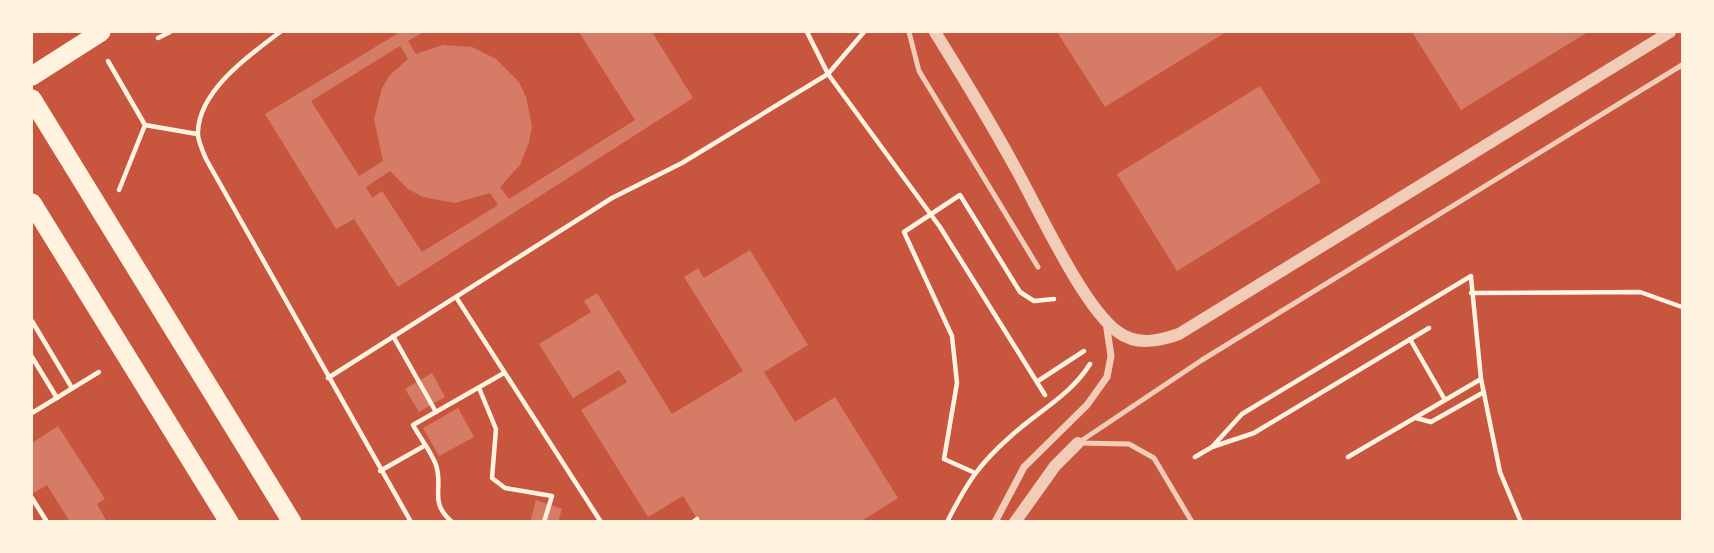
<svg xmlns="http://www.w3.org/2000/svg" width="1714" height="553" viewBox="0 0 1714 553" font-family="'Work Sans',sans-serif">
<rect width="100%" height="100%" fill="#c8553d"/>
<g fill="#d67c66" fill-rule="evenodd">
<path d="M 400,32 L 424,32 L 408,41 L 416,54 L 443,45 L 472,47 L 496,59 L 519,82 L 526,97 L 532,126 L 529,142 L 520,165 L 500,187 L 509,199 L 635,120 L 579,32 L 652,32 L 693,98 L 398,287 L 354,219 L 336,229 L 265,114 ZM 400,46 L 408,59 L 390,75 L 382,88 L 374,119 L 383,161 L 359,176 L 311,101 ZM 390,171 L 408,189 L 423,197 L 455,203 L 490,193 L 498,205 L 422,252 L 382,191 L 372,198 L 366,187 Z"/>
<path d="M 1057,32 L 1226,32 L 1105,107 Z"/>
<path d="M 1412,32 L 1588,32 L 1461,110 Z"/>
<path d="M 1260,86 L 1321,182 L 1177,271 L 1117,174 Z"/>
<path d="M 750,250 L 808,345 L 764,372 L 795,422 L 835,397 L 898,498 L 860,522 L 699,522 L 683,496 L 648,517 L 581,410 L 627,382 L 619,370 L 573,398 L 539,344 L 591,312 L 584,301 L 597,293 L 672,414 L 743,371 L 684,277 L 698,268 L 704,278 Z"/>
<path d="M 432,373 L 445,397 L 419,412 L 405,389 Z"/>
<path d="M 458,408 L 474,437 L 439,456 L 423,428 Z"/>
<path d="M 58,426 L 105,499 L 97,504 L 107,522 L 70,522 L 47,485 L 32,494 L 32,443 Z"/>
<path d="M 536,500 L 562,509 L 558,522 L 530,522 Z"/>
</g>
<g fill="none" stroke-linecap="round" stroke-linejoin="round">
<g stroke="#fff3e0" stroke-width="4.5">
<path d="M 280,32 C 251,54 199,90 198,132 C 197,140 203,151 206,159 L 411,522"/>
<path d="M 807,32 L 828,74 L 940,227 L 1045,395"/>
<path d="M 158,38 L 170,32"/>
<path d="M 108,61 L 145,125 L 119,190"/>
<path d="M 145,125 L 197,134"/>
<path d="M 1471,277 L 1481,379 L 1500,472 L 1521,522"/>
<path d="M 1471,293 L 1640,292 L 1682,307"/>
<path d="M 456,297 L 601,522"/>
<path d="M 32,321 L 72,388"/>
<path d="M 393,336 L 436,412"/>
<path d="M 1410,339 L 1445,400"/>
<path d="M 32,357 L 57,398"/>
<path d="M 328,378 L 612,198 L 682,163 L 828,74 L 864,32"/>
<path d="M 1038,381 L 1084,351"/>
<path d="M 479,388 L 496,429 L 492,478 L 505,488 L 552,496 L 544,522"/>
<path d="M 32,413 L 99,372"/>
<path d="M 1416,418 L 1431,422 L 1484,392"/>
<path d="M 1212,447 L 1242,414 L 1471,276"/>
<path d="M 1195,457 L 1212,447 L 1254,433 L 1429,328"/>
<path d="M 1348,457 L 1481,379"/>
<path d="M 380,471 L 424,446"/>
<path d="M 973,472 L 944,459 L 957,383 L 952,336 L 904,232 L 960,195 L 1020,292 L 1034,301 L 1054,299"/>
<path d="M 32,498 L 47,522"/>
<path d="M 452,522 C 428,501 444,489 436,465 C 431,451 420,438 413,425 L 504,373"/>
<path d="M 693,522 L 697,519"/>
<path d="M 947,522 C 967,483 978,465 1011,436 C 1037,412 1071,395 1090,364"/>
</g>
<g stroke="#f1ccb7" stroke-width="5">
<path d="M 909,32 L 919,71 L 1038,267"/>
<path d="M 1078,443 L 1202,360 L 1682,65"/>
<path d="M 1078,443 L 1129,444 L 1154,458 L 1192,522"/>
</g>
<path stroke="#f1ccb7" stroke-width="7" d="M 995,522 L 1024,467 L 1087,405 L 1107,377 L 1111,356 L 1106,322"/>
<g stroke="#f1ccb7" stroke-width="12">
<path d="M 935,32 C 963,77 991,123 1016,169 C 1039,210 1083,307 1118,332 C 1137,346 1159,341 1179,334 L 1670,32"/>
<path d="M 1015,522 L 1055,466 L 1078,443"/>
</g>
<g stroke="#fff3e0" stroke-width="19">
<path d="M 32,76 L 101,32"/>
<path d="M 32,99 L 292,522"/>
<path d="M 32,203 L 229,522"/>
</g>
</g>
<rect width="1714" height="553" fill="none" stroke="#fff3e0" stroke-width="66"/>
</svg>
